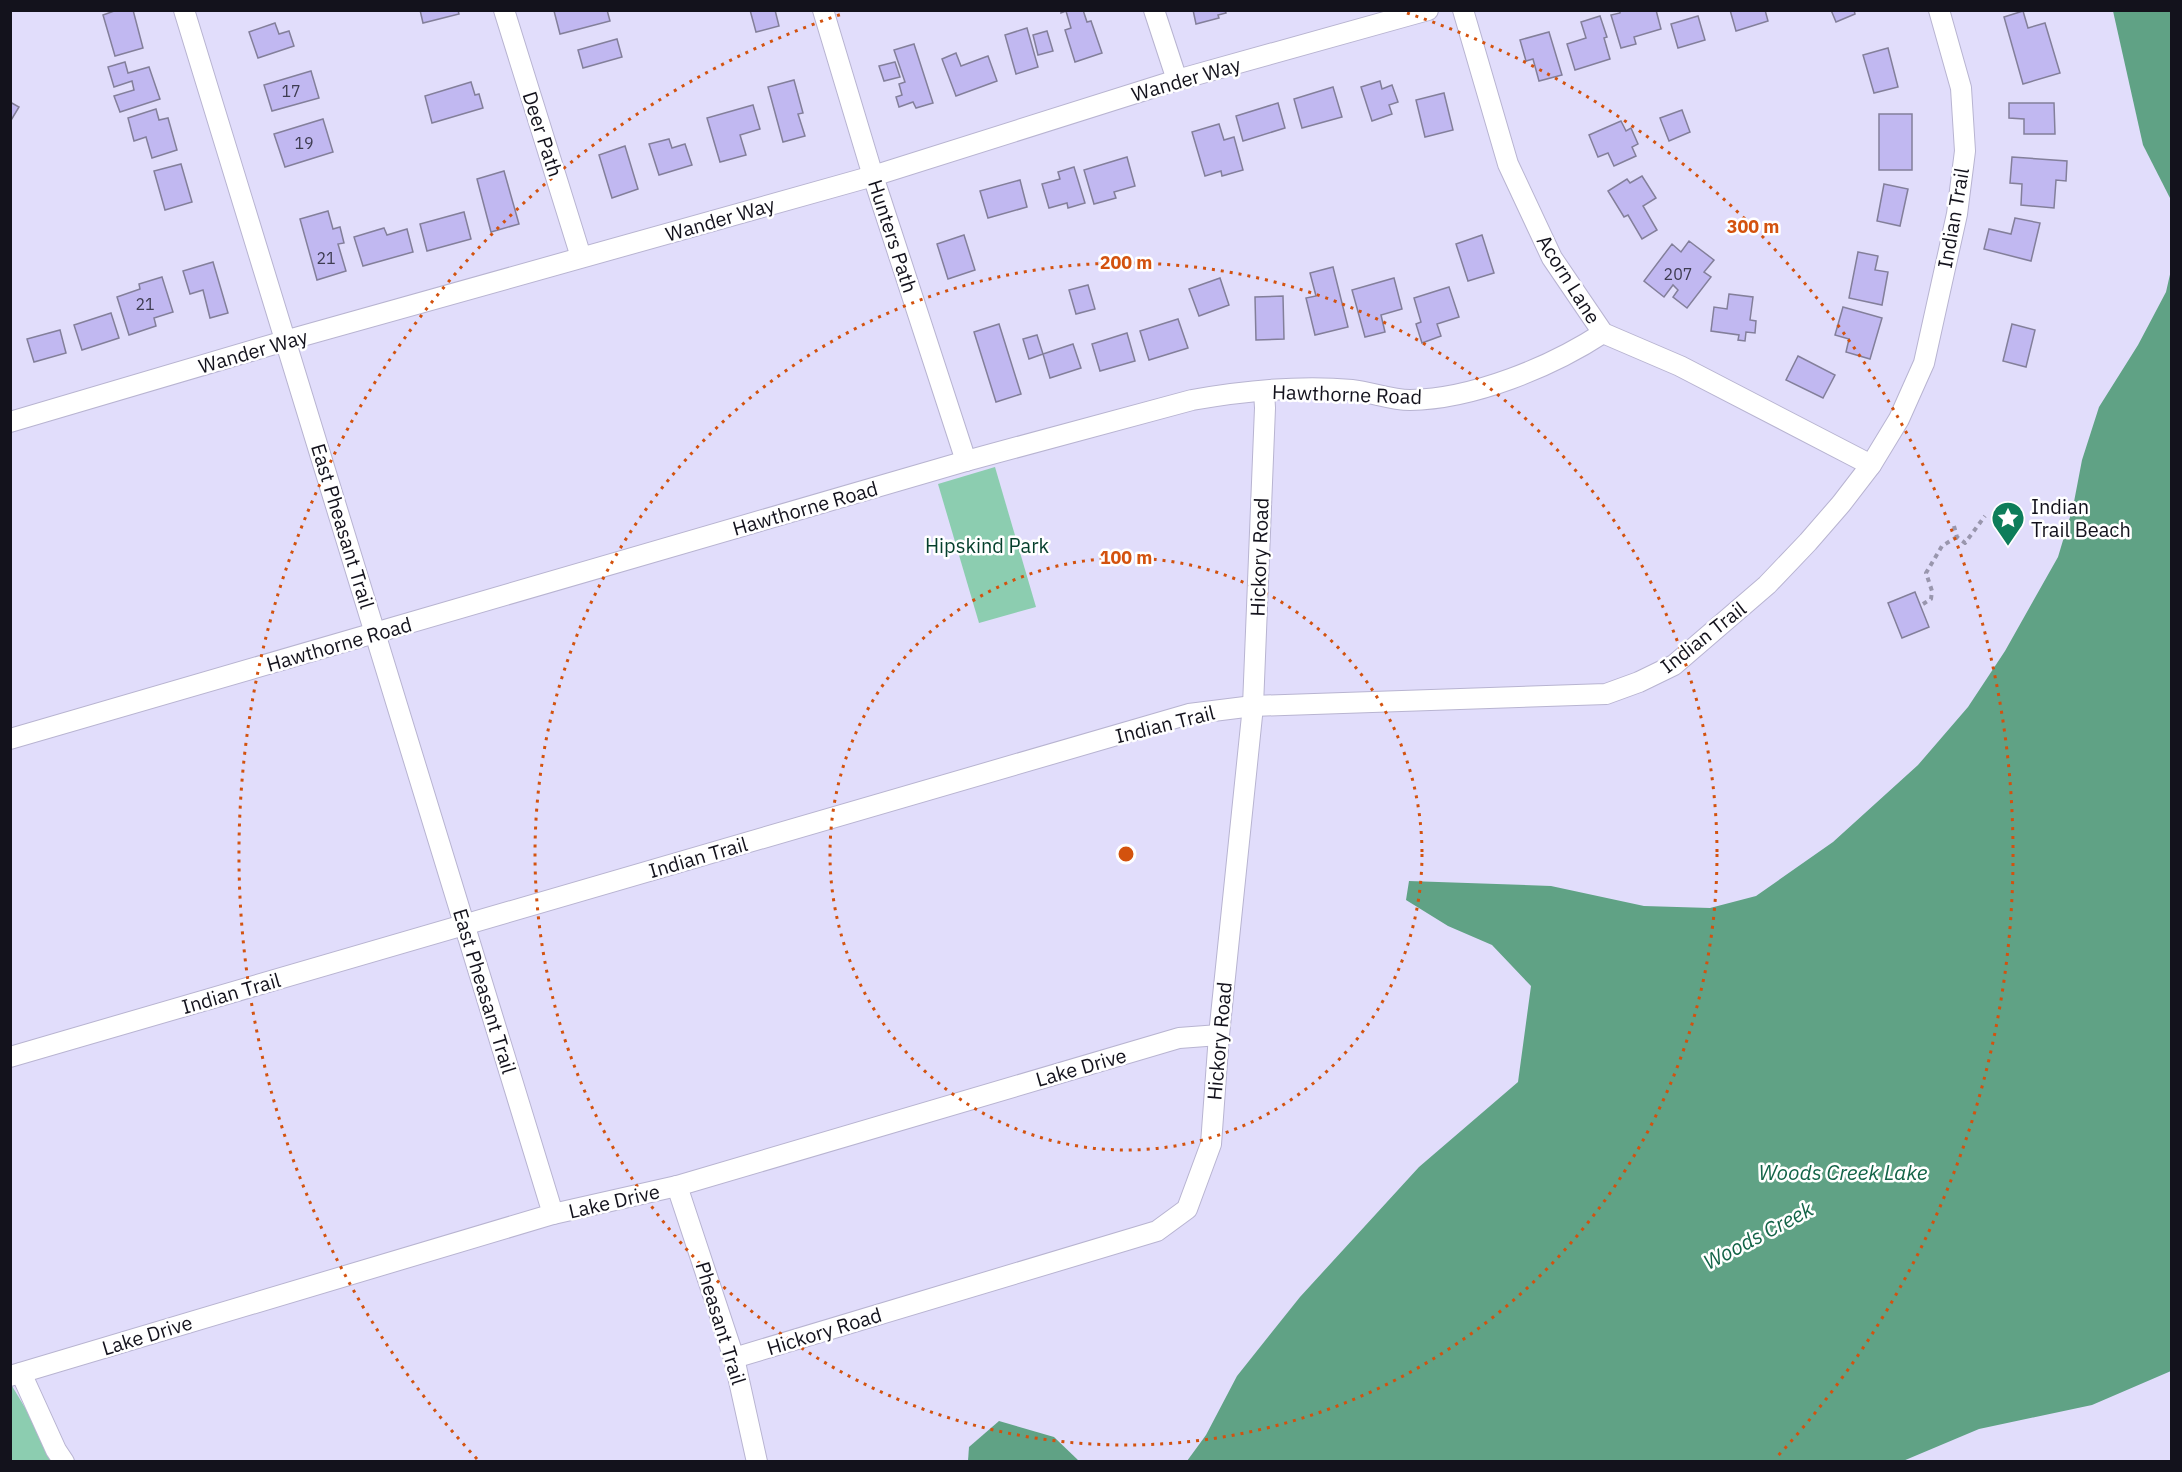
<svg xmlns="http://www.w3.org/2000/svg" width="2182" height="1472" viewBox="0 0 2182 1472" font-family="'IBM Plex Sans',sans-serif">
<rect width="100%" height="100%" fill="#e1ddfb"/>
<g fill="#8ccdb0">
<path d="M 995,467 L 1036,607 L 979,623 L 938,484 Z"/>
<path d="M 10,1386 L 12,1386 L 57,1461 L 11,1462 Z"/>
</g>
<g fill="#60a285">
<path d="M 2113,11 L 2171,11 L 2171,200 L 2143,145 Z"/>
<path d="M 2171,270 L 2171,1371 L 2092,1405 L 1979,1429 L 1903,1461 L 1187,1461 L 1206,1435 L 1237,1376 L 1300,1297 L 1419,1167 L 1518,1082 L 1531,986 L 1492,945 L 1448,926 L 1406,900 L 1409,881 L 1551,886 L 1644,906 L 1710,908 L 1756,896 L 1833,842 L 1918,765 L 1968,707 L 2005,651 L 2058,557 L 2073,507 L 2082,460 L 2099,407 L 2138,345 L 2166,292 Z"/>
<path d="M 999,1421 L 1054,1437 L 1079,1461 L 968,1461 L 969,1447 Z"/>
</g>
<g fill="#c1b8f1" stroke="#837f9a" stroke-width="1.5">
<path d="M 117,10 L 133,10 L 143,48 L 115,56 L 103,15 Z"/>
<path d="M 420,10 L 458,10 L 459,14 L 423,23 Z"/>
<path d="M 607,10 L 610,21 L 560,34 L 554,11 Z"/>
<path d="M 750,10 L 775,10 L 779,26 L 756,32 Z"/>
<path d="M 1061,10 L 1083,10 L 1087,22 L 1091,21 L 1102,53 L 1075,62 L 1065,30 L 1071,28 L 1066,11 L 1061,13 Z"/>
<path d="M 1193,10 L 1225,10 L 1226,13 L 1218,15 L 1219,18 L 1196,24 Z"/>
<path d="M 1620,10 L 1656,10 L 1661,29 L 1634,37 L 1636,44 L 1621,48 L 1611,15 L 1620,13 Z"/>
<path d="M 1730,10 L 1765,10 L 1768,21 L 1736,31 Z"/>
<path d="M 1831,10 L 1854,10 L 1855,14 L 1836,22 Z"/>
<path d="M 2023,11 L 2028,28 L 2045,23 L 2060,73 L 2023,84 L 2004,17 Z"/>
<path d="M 1600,16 L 1607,37 L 1604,38 L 1610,59 L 1575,70 L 1567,44 L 1586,38 L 1581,22 Z"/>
<path d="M 1698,16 L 1705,40 L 1678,48 L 1671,24 Z"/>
<path d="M 275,23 L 279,34 L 289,31 L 294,46 L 258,58 L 249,32 Z"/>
<path d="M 1027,28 L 1038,67 L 1016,74 L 1005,35 Z"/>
<path d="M 1047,31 L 1053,51 L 1038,55 L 1033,35 Z"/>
<path d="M 1549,32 L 1562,75 L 1539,81 L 1533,59 L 1526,61 L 1520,40 Z"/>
<path d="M 617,39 L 622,57 L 583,68 L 578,50 Z"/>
<path d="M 914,44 L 933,103 L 916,108 L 913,102 L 899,107 L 896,97 L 902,95 L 899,84 L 905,82 L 894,50 Z"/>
<path d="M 1888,48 L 1898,87 L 1874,93 L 1863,55 Z"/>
<path d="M 956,53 L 961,66 L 988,56 L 997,81 L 956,96 L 942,59 Z"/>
<path d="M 125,62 L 128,73 L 149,67 L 160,99 L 120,112 L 114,96 L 134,90 L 132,81 L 114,87 L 108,67 Z"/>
<path d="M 895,62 L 900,77 L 884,81 L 879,66 Z"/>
<path d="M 311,71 L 319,98 L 272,111 L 264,85 Z"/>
<path d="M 794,80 L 803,113 L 798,114 L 805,136 L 783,142 L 768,87 Z"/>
<path d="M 1380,81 L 1382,89 L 1392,85 L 1398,102 L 1389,105 L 1392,114 L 1372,121 L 1361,87 Z"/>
<path d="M 471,82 L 475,95 L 479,94 L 483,108 L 432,123 L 425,96 Z"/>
<path d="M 1333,87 L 1342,117 L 1302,128 L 1294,99 Z"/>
<path d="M 1444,93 L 1453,130 L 1425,137 L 1416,100 Z"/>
<path d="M 10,102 L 19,107 L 10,122 Z"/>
<path d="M 1278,103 L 1285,128 L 1243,141 L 1236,116 Z"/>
<path d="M 2009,103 L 2054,103 L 2055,134 L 2024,134 L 2024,119 L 2009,118 Z"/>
<path d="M 753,105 L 760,129 L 740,135 L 746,155 L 720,162 L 707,118 Z"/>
<path d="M 156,109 L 159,120 L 168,118 L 177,150 L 152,158 L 146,137 L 134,141 L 128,118 Z"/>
<path d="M 1682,110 L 1690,132 L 1669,141 L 1660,118 Z"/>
<rect x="1879" y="114" width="33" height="56"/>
<path d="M 323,119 L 333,152 L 285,167 L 274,134 Z"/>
<path d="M 1621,121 L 1626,131 L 1631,128 L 1638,144 L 1632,147 L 1636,156 L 1614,166 L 1608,153 L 1598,157 L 1589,135 Z"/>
<path d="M 1219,124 L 1224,140 L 1234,137 L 1243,170 L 1222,176 L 1221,171 L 1205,176 L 1192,132 Z"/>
<path d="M 669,139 L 672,148 L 685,144 L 692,165 L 659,175 L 649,144 Z"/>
<path d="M 625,146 L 638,189 L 612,198 L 599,155 Z"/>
<path d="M 1127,157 L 1135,186 L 1114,192 L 1116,198 L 1094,204 L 1084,170 Z"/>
<path d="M 2012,157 L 2067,161 L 2066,181 L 2056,180 L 2054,208 L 2021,205 L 2022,184 L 2010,183 Z"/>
<path d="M 181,164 L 192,202 L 165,210 L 154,171 Z"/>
<path d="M 1074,167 L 1085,203 L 1068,208 L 1067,203 L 1049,208 L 1042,184 L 1060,179 L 1058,172 Z"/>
<path d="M 504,171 L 519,224 L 491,232 L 477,179 Z"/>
<path d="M 1642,176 L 1656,198 L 1643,206 L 1657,230 L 1642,239 L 1628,215 L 1624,217 L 1608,191 L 1627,179 L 1630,183 Z"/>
<path d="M 1020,180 L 1027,207 L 988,218 L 980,191 Z"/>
<path d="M 1884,184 L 1908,189 L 1900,226 L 1877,221 Z"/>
<path d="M 328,211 L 333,229 L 340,227 L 344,243 L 338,244 L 346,271 L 317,280 L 300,219 Z"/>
<path d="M 464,212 L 471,239 L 427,251 L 420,224 Z"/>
<path d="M 2015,218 L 2040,223 L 2031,261 L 1984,249 L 1989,229 L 2011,234 Z"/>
<path d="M 384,228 L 387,235 L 407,229 L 413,252 L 363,266 L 354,237 Z"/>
<path d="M 964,235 L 975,270 L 948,279 L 937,244 Z"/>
<path d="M 1482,235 L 1494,273 L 1468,281 L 1456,244 Z"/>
<path d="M 1689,241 L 1714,260 L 1704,272 L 1711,277 L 1687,308 L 1673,297 L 1678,290 L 1673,285 L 1664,297 L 1644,281 L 1672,244 L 1681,252 Z"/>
<path d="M 1858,252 L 1878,256 L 1875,270 L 1888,272 L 1882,305 L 1849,298 Z"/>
<path d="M 213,262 L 228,313 L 210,318 L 203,290 L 190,294 L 183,271 Z"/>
<path d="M 1333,267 L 1348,327 L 1315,335 L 1306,298 L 1316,296 L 1310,273 Z"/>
<path d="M 162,277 L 173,312 L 154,318 L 156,326 L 129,335 L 117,297 L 140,289 L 139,284 Z"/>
<path d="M 1220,278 L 1229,305 L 1199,316 L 1189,289 Z"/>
<path d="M 1394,278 L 1402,309 L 1381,315 L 1385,332 L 1365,337 L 1352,290 Z"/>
<path d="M 1088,285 L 1095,309 L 1076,314 L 1069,290 Z"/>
<path d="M 1449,287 L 1459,317 L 1437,324 L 1441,336 L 1422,343 L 1416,324 L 1421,322 L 1414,298 Z"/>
<path d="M 1729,294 L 1753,297 L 1750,320 L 1756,321 L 1755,333 L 1746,332 L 1745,341 L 1738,340 L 1739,335 L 1711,331 L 1714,307 L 1727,309 Z"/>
<path d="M 1283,296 L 1284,339 L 1256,340 L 1255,297 Z"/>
<path d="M 1843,307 L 1882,318 L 1870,359 L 1846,352 L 1849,339 L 1835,335 Z"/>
<path d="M 111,313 L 119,338 L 82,350 L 74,325 Z"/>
<path d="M 1178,319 L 1188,348 L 1149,360 L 1140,331 Z"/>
<path d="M 999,324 L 1021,394 L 996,402 L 974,332 Z"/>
<path d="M 2012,324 L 2035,330 L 2026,367 L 2003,361 Z"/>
<path d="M 60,330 L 66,353 L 34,362 L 27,339 Z"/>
<path d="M 1127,333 L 1135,361 L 1100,371 L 1092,344 Z"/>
<path d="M 1037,335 L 1043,354 L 1029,359 L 1023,339 Z"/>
<path d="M 1073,344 L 1081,368 L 1050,378 L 1043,354 Z"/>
<path d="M 1798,356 L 1835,375 L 1823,398 L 1786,380 Z"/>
<path d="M 1915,592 L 1929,627 L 1902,638 L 1888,603 Z"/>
</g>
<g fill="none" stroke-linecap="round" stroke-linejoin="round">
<g stroke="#b8b4d1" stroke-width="22">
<g id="minor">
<path d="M 184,10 C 310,411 430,813 553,1214"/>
<path d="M 504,10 L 581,257"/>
<path d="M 823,10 L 873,176 L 966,461"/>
<path d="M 1154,10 L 1177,80"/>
<path d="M 1463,10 L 1508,164 L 1552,258 L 1603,333 L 1680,366 L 1871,465"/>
<path d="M 10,422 L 288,340 L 873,176 L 1177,80 L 1428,10"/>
<path d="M 10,739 L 966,461 L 1192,400 C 1243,391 1299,385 1352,390 C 1371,392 1391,400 1410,400 C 1473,399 1551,367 1603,333"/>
<path d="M 10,1057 L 1189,714 L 1253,706 L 1606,694 L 1639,682 L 1674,665 L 1767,585 L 1808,542 L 1841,504 L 1871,465 L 1899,419 L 1924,363 L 1957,214 L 1965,151 L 1961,88 L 1939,10"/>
<path d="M 677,1186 L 734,1358 L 757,1462"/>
<path d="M 734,1358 L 1157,1231 L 1187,1209 L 1211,1144 L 1219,1035 L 1253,706 L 1265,408 L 1264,391"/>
<path d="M 21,1373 L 56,1450 L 64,1462"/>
<path d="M 10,1376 L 553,1214 L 677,1186 L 1179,1038 L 1219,1035"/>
</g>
</g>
<g stroke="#9996ad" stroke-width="4" stroke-dasharray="4.5 4.5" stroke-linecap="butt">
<path d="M 1954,526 L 1957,537 L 1965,543 L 1985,516"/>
<path d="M 1923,604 L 1931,599 L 1932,591 L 1926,573 L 1942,546 L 1957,537"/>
</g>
<use href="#minor" stroke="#fff" stroke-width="20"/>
</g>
<g fill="none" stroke="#d3520e" stroke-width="3" stroke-dasharray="3 6">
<circle cx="1126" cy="854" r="296"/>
<circle cx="1126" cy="854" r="591"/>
<path d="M477 1459A887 887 0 0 1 845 13M1407 13A887 887 0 0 1 1775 1459"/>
</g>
<defs>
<g id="sight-pin" transform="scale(1.725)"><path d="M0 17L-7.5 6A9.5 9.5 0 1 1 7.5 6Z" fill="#0d7d5a" stroke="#fff"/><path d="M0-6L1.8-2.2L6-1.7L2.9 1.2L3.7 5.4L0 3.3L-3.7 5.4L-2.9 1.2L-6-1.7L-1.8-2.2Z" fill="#fff"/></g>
</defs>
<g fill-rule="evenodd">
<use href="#sight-pin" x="2008" y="518"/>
</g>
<g text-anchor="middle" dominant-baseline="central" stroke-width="5" stroke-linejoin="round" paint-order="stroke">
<g font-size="16" fill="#3e3c51">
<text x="291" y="91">17</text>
<text x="304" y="143">19</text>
<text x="326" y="258">21</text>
<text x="1678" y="274">207</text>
<text x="145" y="304">21</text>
</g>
<g font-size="20" fill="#13121c" stroke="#fff">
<text transform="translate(1186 79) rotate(-16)">Wander Way</text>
<text transform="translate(543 134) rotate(72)">Deer Path</text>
<text transform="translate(1953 218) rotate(-80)">Indian Trail</text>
<text transform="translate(720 219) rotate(-16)">Wander Way</text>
<text transform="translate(893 236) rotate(72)">Hunters Path</text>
<text transform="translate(1569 279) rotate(58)">Acorn Lane</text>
<text transform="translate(253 351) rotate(-16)">Wander Way</text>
<text transform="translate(1347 394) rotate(2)">Hawthorne Road</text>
<text transform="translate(805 508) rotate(-16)">Hawthorne Road</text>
<text transform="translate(343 526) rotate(73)">East Pheasant Trail</text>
<text transform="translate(1259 557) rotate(-88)">Hickory Road</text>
<text transform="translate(1703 637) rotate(-38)">Indian Trail</text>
<text transform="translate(339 644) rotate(-16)">Hawthorne Road</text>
<text transform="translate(1165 724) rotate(-14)">Indian Trail</text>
<text transform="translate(698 857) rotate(-16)">Indian Trail</text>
<text transform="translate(485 991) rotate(73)">East Pheasant Trail</text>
<text transform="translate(231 993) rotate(-16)">Indian Trail</text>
<text transform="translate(1219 1041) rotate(-85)">Hickory Road</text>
<text transform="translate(1081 1067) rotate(-16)">Lake Drive</text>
<text transform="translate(614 1201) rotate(-13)">Lake Drive</text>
<text transform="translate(721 1323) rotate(73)">Pheasant Trail</text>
<text transform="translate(824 1331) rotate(-17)">Hickory Road</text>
<text transform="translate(147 1335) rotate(-17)">Lake Drive</text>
</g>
<g font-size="20" fill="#13121c" stroke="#fff" text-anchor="start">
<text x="2031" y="506">Indian<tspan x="2031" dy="23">Trail Beach</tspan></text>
</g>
<g font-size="20" fill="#053f2c" stroke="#fff">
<text x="987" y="545">Hipskind Park</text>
</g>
<g font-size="21" font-style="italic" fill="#136448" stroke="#fff">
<text x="1843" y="1172">Woods Creek Lake</text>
<text transform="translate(1758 1235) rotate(-28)">Woods Creek</text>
</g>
</g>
<circle cx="1126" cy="854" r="9" fill="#d3520e" stroke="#fff" stroke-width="3"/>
<g font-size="18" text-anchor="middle" font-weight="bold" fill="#d3520e" stroke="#fff" stroke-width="5" stroke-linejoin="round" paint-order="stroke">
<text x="1753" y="233">300 m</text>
<text x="1126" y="269">200 m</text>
<text x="1126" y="564">100 m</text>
</g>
<rect width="2182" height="1472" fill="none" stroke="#13121c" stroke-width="24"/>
</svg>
